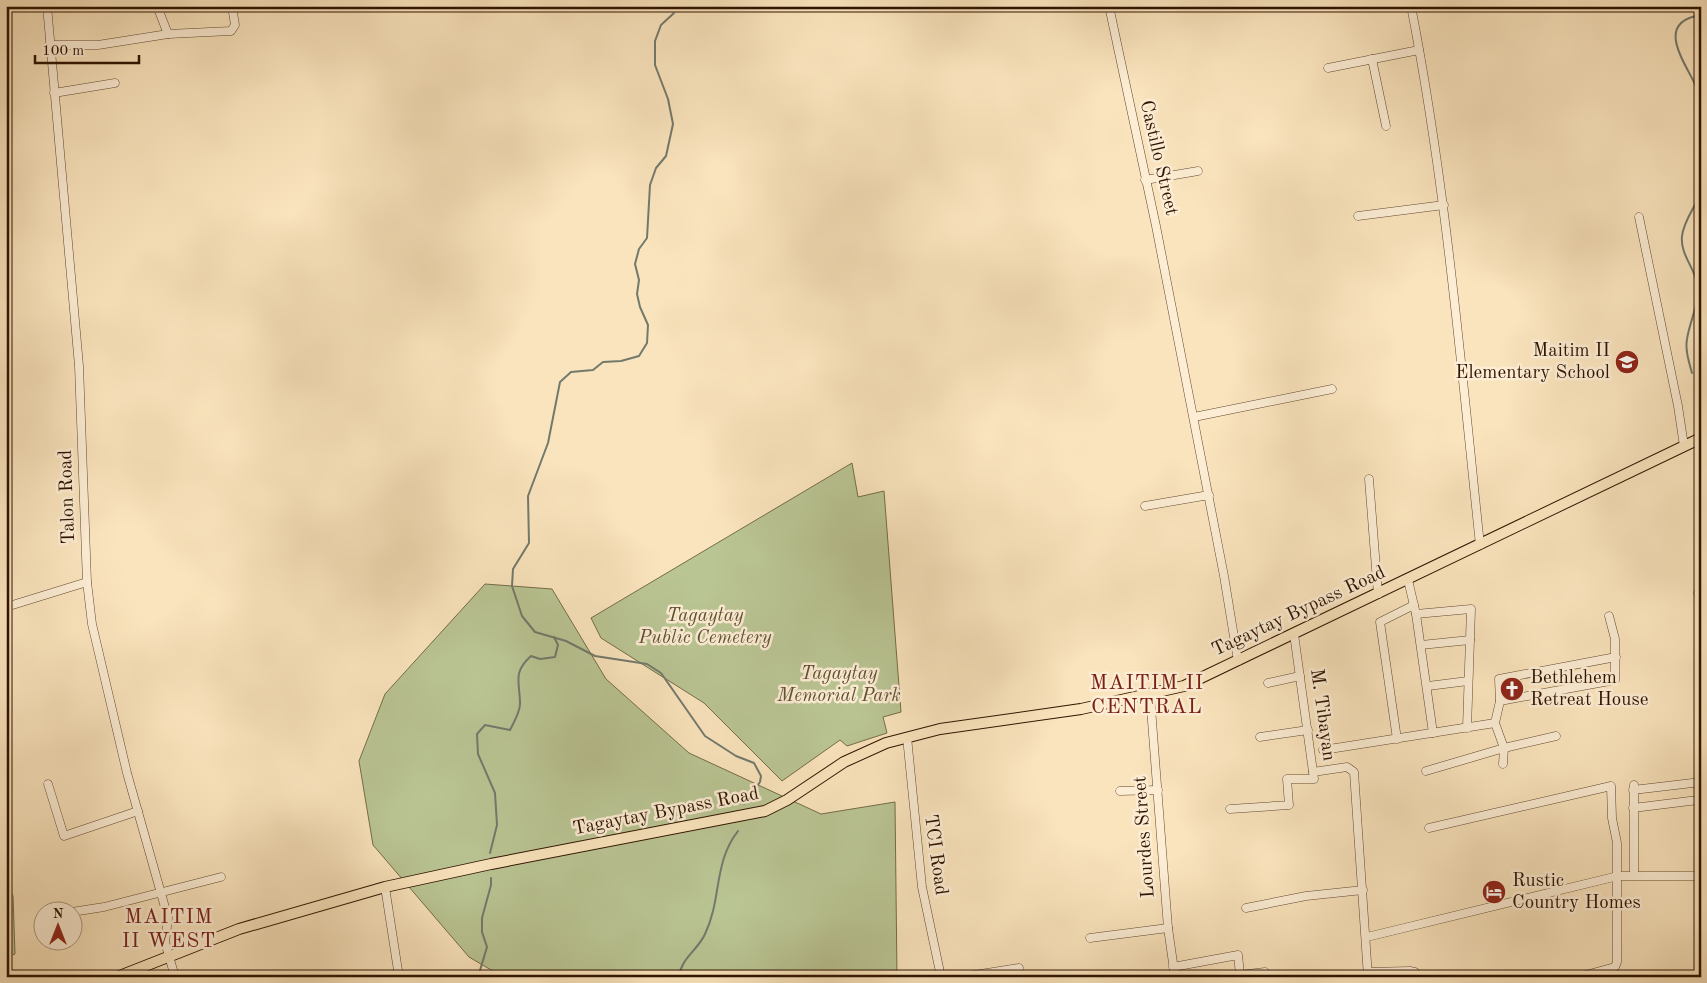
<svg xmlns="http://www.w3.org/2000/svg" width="1707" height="983" viewBox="0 0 1707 983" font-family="'Old Standard TT',serif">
<rect width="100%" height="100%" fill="#fae4bd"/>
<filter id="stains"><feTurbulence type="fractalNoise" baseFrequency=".004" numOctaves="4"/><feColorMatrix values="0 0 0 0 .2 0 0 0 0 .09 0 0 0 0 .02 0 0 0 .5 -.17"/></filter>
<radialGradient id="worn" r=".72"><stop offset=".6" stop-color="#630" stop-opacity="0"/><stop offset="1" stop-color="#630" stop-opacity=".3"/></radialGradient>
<g fill="#bac594" stroke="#746c4a">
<path d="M 852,463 L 858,497 L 884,491 L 901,712 L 883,717 L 887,733 L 847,746 L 840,740 L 782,781 L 704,703 L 601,638 L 591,618 Z"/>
<path d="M 485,584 L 552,589 L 606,679 L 689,753 L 821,814 L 895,802 L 897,977 L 503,977 L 469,957 L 373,845 L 359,761 L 385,694 Z"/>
<path d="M 6,881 L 13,896 L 15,954 L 6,957 Z"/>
</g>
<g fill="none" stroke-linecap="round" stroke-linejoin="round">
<g stroke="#727a6d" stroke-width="2">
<path d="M 671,6 L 674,13 L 661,25 L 655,41 L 655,65 L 668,99 L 673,124 L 666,156 L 656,168 L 650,185 L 647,238 L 639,249 L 635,264 L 639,280 L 637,294 L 640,307 L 648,325 L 647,343 L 639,356 L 621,361 L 603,362 L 593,370 L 571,372 L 560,382 L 548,443 L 528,496 L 529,543 L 513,569 L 512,586 L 522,616 L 535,632 L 566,641 L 595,656 L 647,664 L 661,673 L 705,736 L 736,756 L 754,763 L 761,776 L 760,782 L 744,804"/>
<path d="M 1701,15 C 1648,23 1693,71 1701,98"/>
<path d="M 1692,373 C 1689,362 1685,350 1687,339 C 1690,320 1700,303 1697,283 C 1694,267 1680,254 1682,236 C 1684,219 1696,207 1701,191"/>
<path d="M 490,853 L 497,825 L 495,793 L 478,754 L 477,734 L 485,725 L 510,730 C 514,722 520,712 520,704 C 520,682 512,673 531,656 L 540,659 L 555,657 L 558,645 L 554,637"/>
<path d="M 6,905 L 9,922 L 6,949"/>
<path d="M 478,977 L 487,947 L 482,932 L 482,918 L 491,885 L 491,878"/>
<path d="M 679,977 C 681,958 698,950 705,934 C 722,899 713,863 738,831"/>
</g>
<g stroke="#62472f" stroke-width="9">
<g id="minor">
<path d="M 47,6 L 79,366 L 87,582 L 92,624 L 127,773 L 168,918 L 165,942 L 175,977"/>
<path d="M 157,6 L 168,34 L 231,31 L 235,25 L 232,6"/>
<path d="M 1109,6 L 1156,226 L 1224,576 L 1238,661"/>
<path d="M 1411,6 C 1446,185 1461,365 1480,545"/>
<path d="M 49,45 L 98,45 L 168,34"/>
<path d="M 1372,59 L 1386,126"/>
<path d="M 1328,68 L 1419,50"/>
<path d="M 54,93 L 115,83"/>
<path d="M 1145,180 L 1198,171"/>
<path d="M 1358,216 L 1444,205"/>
<path d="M 1639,217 L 1678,406 L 1684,446"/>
<path d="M 1194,417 L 1332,389"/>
<path d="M 1369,479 L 1378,594"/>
<path d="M 1145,506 L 1209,495"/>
<path d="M 1408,580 L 1416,614 L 1433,733"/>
<path d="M 1698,593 L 1701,593"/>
<path d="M 6,607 L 87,582"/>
<path d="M 1416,614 L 1471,609 L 1467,728"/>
<path d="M 1421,645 L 1470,640"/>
<path d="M 1268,683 L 1300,676"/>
<path d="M 1428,686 L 1468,681"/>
<path d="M 1150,695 L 1168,928 L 1175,977"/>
<path d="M 1500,701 L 1615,680 L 1615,639 L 1609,616"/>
<path d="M 907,737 L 922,887 L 941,977"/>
<path d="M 1260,737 L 1308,730"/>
<path d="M 1397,739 L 1380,622 L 1414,605"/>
<path d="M 1323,750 L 1495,723"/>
<path d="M 1503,764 L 1504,748 L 1495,723 L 1500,701 L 1499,679 L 1616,657"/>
<path d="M 1426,771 L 1504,748 L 1556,736"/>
<path d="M 1313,772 L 1347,767 L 1354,772 L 1368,977"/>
<path d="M 48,784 L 64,836 L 138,811"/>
<path d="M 1634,785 L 1634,875"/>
<path d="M 1120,791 L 1158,790"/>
<path d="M 1633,808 L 1698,800 L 1700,796 L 1701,782 L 1633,790"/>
<path d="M 1230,809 L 1289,805 L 1287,779 L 1314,779 L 1294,634"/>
<path d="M 1429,828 L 1611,786 L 1612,818 L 1617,843 L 1617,962 L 1615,967 L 1578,977"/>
<path d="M 385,887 L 399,977"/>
<path d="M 1246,908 L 1306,896 L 1363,890"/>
<path d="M 72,912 L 104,907 L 221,877"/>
<path d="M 1367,937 L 1618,876 L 1701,876"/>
<path d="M 1090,938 L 1168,928"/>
<path d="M 1173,967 L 1238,955 L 1240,975 L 1265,972"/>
<path d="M 1368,972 L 1410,971 L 1415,972 L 1418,977"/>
<path d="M 962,977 L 1019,968"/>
</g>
</g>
<g stroke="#2f1300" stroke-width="12">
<path id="major" d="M 117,977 L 239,929 L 385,887 L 491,864 L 765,811 L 787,800 L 844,762 L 886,743 L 940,729 L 1081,709 L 1184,686 L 1701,438"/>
</g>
<use href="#minor" stroke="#fcedd4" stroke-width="8"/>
<use href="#major" stroke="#fae4bd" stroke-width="10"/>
</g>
<defs>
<g id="school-disc" transform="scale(1.25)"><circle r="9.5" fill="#8f2418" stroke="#fcedd4"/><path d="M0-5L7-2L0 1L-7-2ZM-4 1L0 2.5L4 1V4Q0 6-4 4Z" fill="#fff"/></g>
<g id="church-disc" transform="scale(1.25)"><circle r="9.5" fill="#8f2418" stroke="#fcedd4"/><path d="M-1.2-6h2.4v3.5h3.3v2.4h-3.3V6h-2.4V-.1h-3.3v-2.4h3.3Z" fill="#fff"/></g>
<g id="hotel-disc" transform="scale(1.25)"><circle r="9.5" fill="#8f2418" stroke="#fcedd4"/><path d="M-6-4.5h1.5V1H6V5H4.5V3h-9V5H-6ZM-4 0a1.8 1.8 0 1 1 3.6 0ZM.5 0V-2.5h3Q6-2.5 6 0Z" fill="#fff"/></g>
</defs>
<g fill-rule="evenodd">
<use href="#school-disc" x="1627" y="362"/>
<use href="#church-disc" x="1512" y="689"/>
<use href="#hotel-disc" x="1494" y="892"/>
</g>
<g text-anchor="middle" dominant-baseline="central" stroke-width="5" stroke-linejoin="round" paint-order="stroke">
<g font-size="19" fill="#2f1300" stroke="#fcedd4">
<text transform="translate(1158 158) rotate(77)">Castillo Street</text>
<text transform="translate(68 497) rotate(-92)">Talon Road</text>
<text transform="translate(1299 612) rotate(-25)">Tagaytay Bypass Road</text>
<text transform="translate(1322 715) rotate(82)">M. Tibayan</text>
<text transform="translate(666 812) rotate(-11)">Tagaytay Bypass Road</text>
<text transform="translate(1145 837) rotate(-94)">Lourdes Street</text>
<text transform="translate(935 855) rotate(82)">TCI Road</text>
</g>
<g font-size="19" fill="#2f1300" stroke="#fcedd4" text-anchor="start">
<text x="1610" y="351" text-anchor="end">Maitim II<tspan x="1610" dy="22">Elementary School</tspan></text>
<text x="1530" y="678">Bethlehem<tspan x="1530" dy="22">Retreat House</tspan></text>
<text x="1512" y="881">Rustic<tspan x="1512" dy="22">Country Homes</tspan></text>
</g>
<g font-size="19" font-style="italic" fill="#605134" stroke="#fcedd4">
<text x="705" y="616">Tagaytay<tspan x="705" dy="22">Public Cemetery</tspan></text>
<text x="839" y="674">Tagaytay<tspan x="839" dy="22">Memorial Park</tspan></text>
</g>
<g font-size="21" letter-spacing="1" fill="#7a1f14" stroke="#fcedd4">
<text x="1147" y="683">MAITIM II<tspan x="1147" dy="24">CENTRAL</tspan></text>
<text x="169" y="917">MAITIM<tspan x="169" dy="24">II WEST</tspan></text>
</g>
</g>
<rect width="1707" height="983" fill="none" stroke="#fae4bd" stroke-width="25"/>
<rect x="8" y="8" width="1692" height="968" fill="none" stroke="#2f1300" stroke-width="2.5"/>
<rect x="12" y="12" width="1682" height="958" fill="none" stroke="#2f1300"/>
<g transform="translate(58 926)"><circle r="24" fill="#fcedd4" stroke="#aa967f"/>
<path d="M0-4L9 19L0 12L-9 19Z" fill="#8f2418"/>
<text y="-8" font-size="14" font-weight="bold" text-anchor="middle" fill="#2f1300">N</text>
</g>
<path d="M35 55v8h104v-8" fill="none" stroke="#2f1300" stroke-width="2.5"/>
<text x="42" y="55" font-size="15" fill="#2f1300" stroke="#fcedd4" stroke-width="4" paint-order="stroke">100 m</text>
<rect width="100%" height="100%" filter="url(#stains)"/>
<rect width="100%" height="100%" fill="url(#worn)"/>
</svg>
